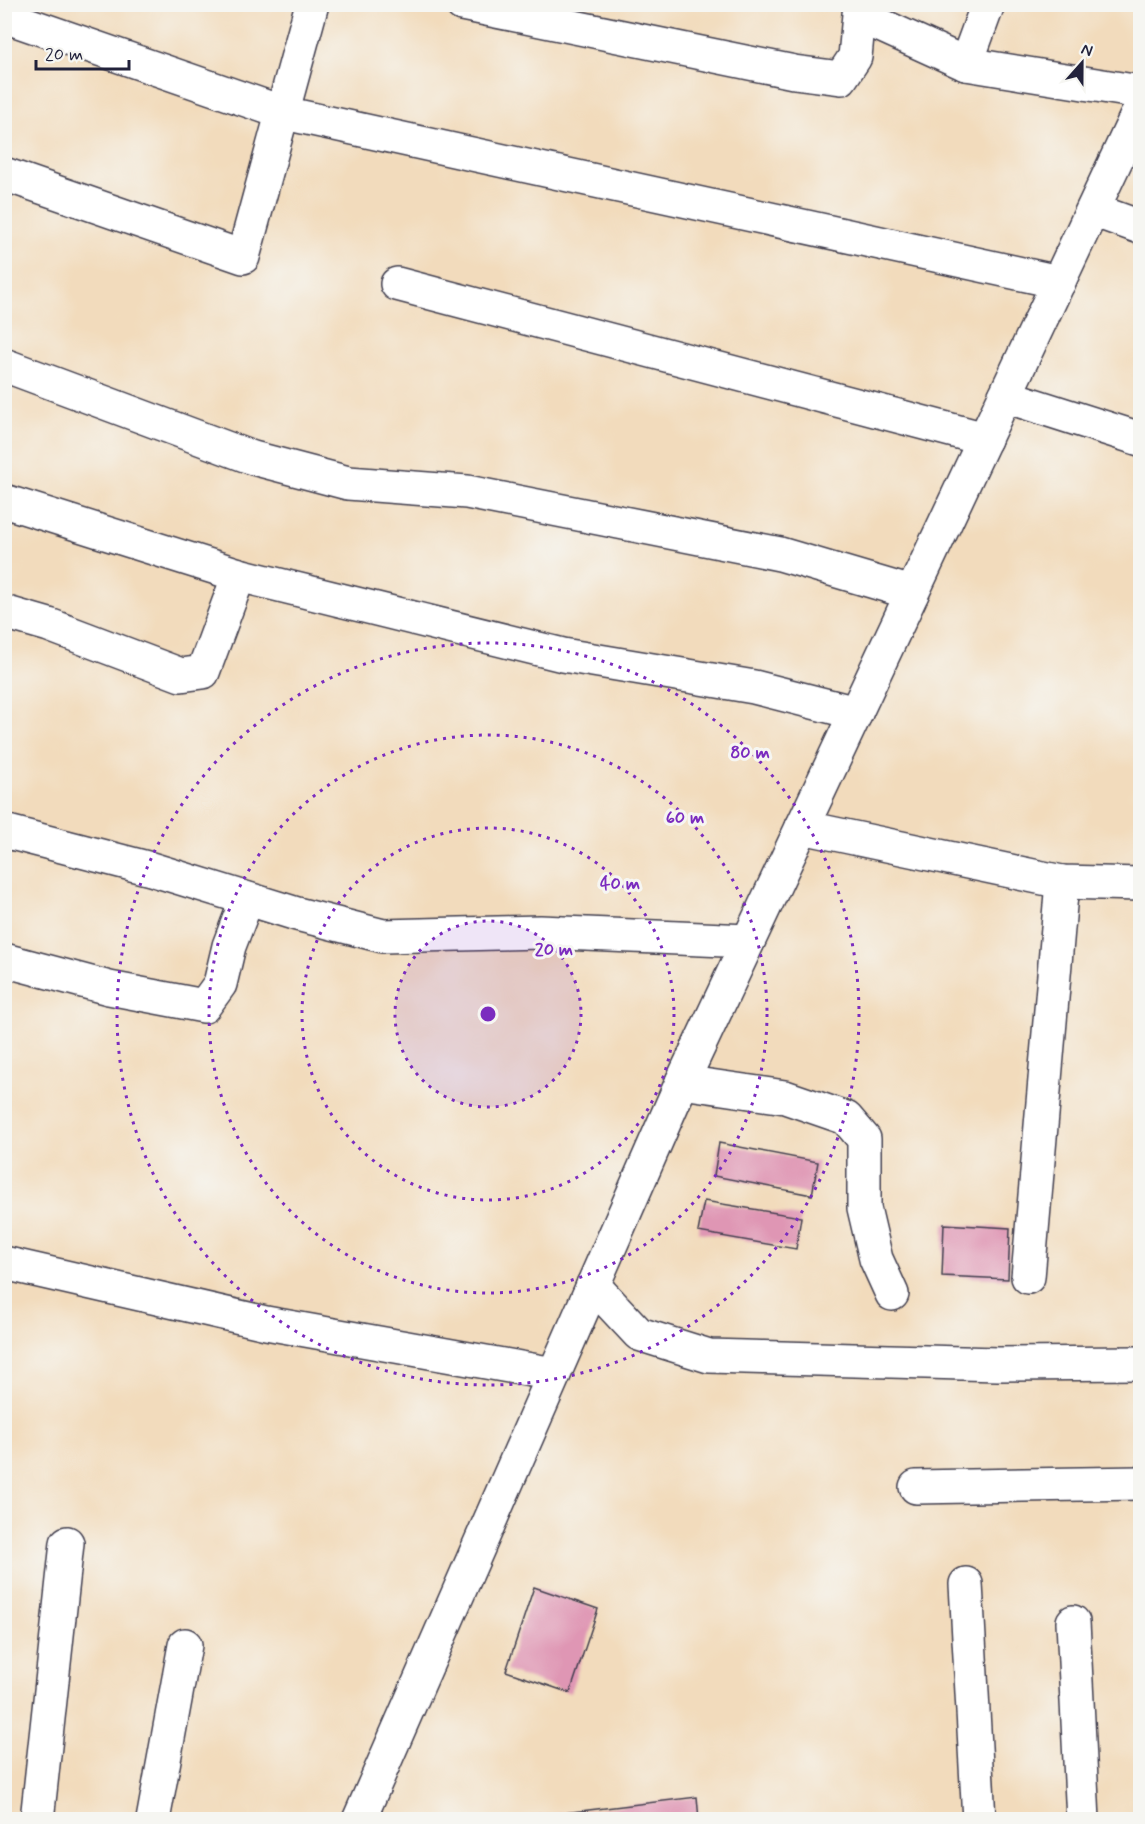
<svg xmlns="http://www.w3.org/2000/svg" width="1145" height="1824" viewBox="0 0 1145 1824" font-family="Mynerve,sans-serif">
<rect width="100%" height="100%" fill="#f6f6f2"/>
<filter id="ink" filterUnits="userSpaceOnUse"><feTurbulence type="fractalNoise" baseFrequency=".0167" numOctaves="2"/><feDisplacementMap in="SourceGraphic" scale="12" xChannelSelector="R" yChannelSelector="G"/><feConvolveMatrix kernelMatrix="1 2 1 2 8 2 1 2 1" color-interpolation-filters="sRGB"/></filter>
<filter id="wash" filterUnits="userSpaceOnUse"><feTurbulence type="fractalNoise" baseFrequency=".008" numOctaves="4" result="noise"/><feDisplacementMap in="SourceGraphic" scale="24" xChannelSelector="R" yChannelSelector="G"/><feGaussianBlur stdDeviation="1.35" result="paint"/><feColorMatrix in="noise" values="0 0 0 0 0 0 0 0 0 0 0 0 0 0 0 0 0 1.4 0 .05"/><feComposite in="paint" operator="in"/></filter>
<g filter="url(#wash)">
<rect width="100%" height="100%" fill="#f2dbbc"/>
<g id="blocks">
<g fill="#df96b4">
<path d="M 719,1143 L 818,1162 L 812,1195 L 714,1176 Z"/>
<path d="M 704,1201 L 801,1217 L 796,1249 L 698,1232 Z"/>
<path d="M 944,1224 L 1010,1228 L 1008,1279 L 942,1276 Z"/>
<path d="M 534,1587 L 598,1609 L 570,1693 L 506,1671 Z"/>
<path d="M 697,1797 L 699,1820 L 522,1820 L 522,1818 Z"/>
</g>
</g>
</g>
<g filter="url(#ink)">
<use href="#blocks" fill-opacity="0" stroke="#413e4e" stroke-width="1.5"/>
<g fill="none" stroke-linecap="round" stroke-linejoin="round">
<g stroke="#413e4e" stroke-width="36">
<g id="minor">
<path d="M 462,4 L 794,72 L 841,78 L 855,57 L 860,4"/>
<path d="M 861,4 L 878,24 L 966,64 L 1140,92"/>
<path d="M 4,16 L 284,113 L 1059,282"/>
<path d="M 966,64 L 988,4"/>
<path d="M 4,174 L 243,257 L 312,4"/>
<path d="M 1093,210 L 1140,227"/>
<path d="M 397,284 L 985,439"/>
<path d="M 4,365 L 253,458 L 348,483 L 467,492 L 780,554 L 912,593"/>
<path d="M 1005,396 L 1140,439"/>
<path d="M 4,501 L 239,575 L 563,655 L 754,687 L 856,713"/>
<path d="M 4,612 L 49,625 L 181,675 L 203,672 L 239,575"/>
<path d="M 802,827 L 1062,882 L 1140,884"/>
<path d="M 4,831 L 151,869 L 297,914 L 383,936 L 540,932 L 748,941"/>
<path d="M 4,960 L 109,988 L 204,1006 L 220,984 L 229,946 L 247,899"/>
<path d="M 682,1082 L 785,1097 L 846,1118 L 864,1139 L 864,1208 L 876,1259 L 892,1294"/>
<path d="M 4,1263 L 266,1323 L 554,1374"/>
<path d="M 1028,1277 L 1062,882"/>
<path d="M 593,1285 L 639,1334 L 709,1356 L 998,1364 L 1140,1363"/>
<path d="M 916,1487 L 1140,1483"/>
<path d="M 966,1584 L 979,1820"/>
<path d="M 1073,1622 L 1083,1820"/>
<path d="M 37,1820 L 67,1543"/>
<path d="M 153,1820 L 185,1645"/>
<path d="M 359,1820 L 682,1082 L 1140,109"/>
</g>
</g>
<use href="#minor" stroke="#fff" stroke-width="33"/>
</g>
</g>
<circle cx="488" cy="1014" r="93" fill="#7b2cbf" fill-opacity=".12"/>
<g fill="none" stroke="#7b2cbf" stroke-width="3" stroke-dasharray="3 6">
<circle cx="488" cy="1014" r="93"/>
<circle cx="488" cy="1014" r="186"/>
<circle cx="488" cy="1014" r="279"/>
<circle cx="488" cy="1014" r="371"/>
</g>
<circle cx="488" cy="1014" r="9" fill="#7b2cbf" stroke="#f6f6f2" stroke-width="3"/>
<g font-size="18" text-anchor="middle" font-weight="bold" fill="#7b2cbf" stroke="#f6f6f2" stroke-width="6" stroke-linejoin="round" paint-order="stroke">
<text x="750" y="758">80 m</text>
<text x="685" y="823">60 m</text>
<text x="620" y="889">40 m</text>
<text x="554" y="955">20 m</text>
</g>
<rect width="1145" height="1824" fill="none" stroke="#f6f6f2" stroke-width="24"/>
<g transform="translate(1082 63) rotate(21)" stroke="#f6f6f2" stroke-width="4.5" paint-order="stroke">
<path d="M0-4.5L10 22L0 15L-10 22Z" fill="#22223b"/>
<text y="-9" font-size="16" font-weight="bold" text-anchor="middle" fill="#22223b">N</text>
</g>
<path d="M36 60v9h93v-9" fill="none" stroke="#22223b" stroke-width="3"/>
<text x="45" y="60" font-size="18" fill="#22223b" stroke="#f6f6f2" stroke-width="4.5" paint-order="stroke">20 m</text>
</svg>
